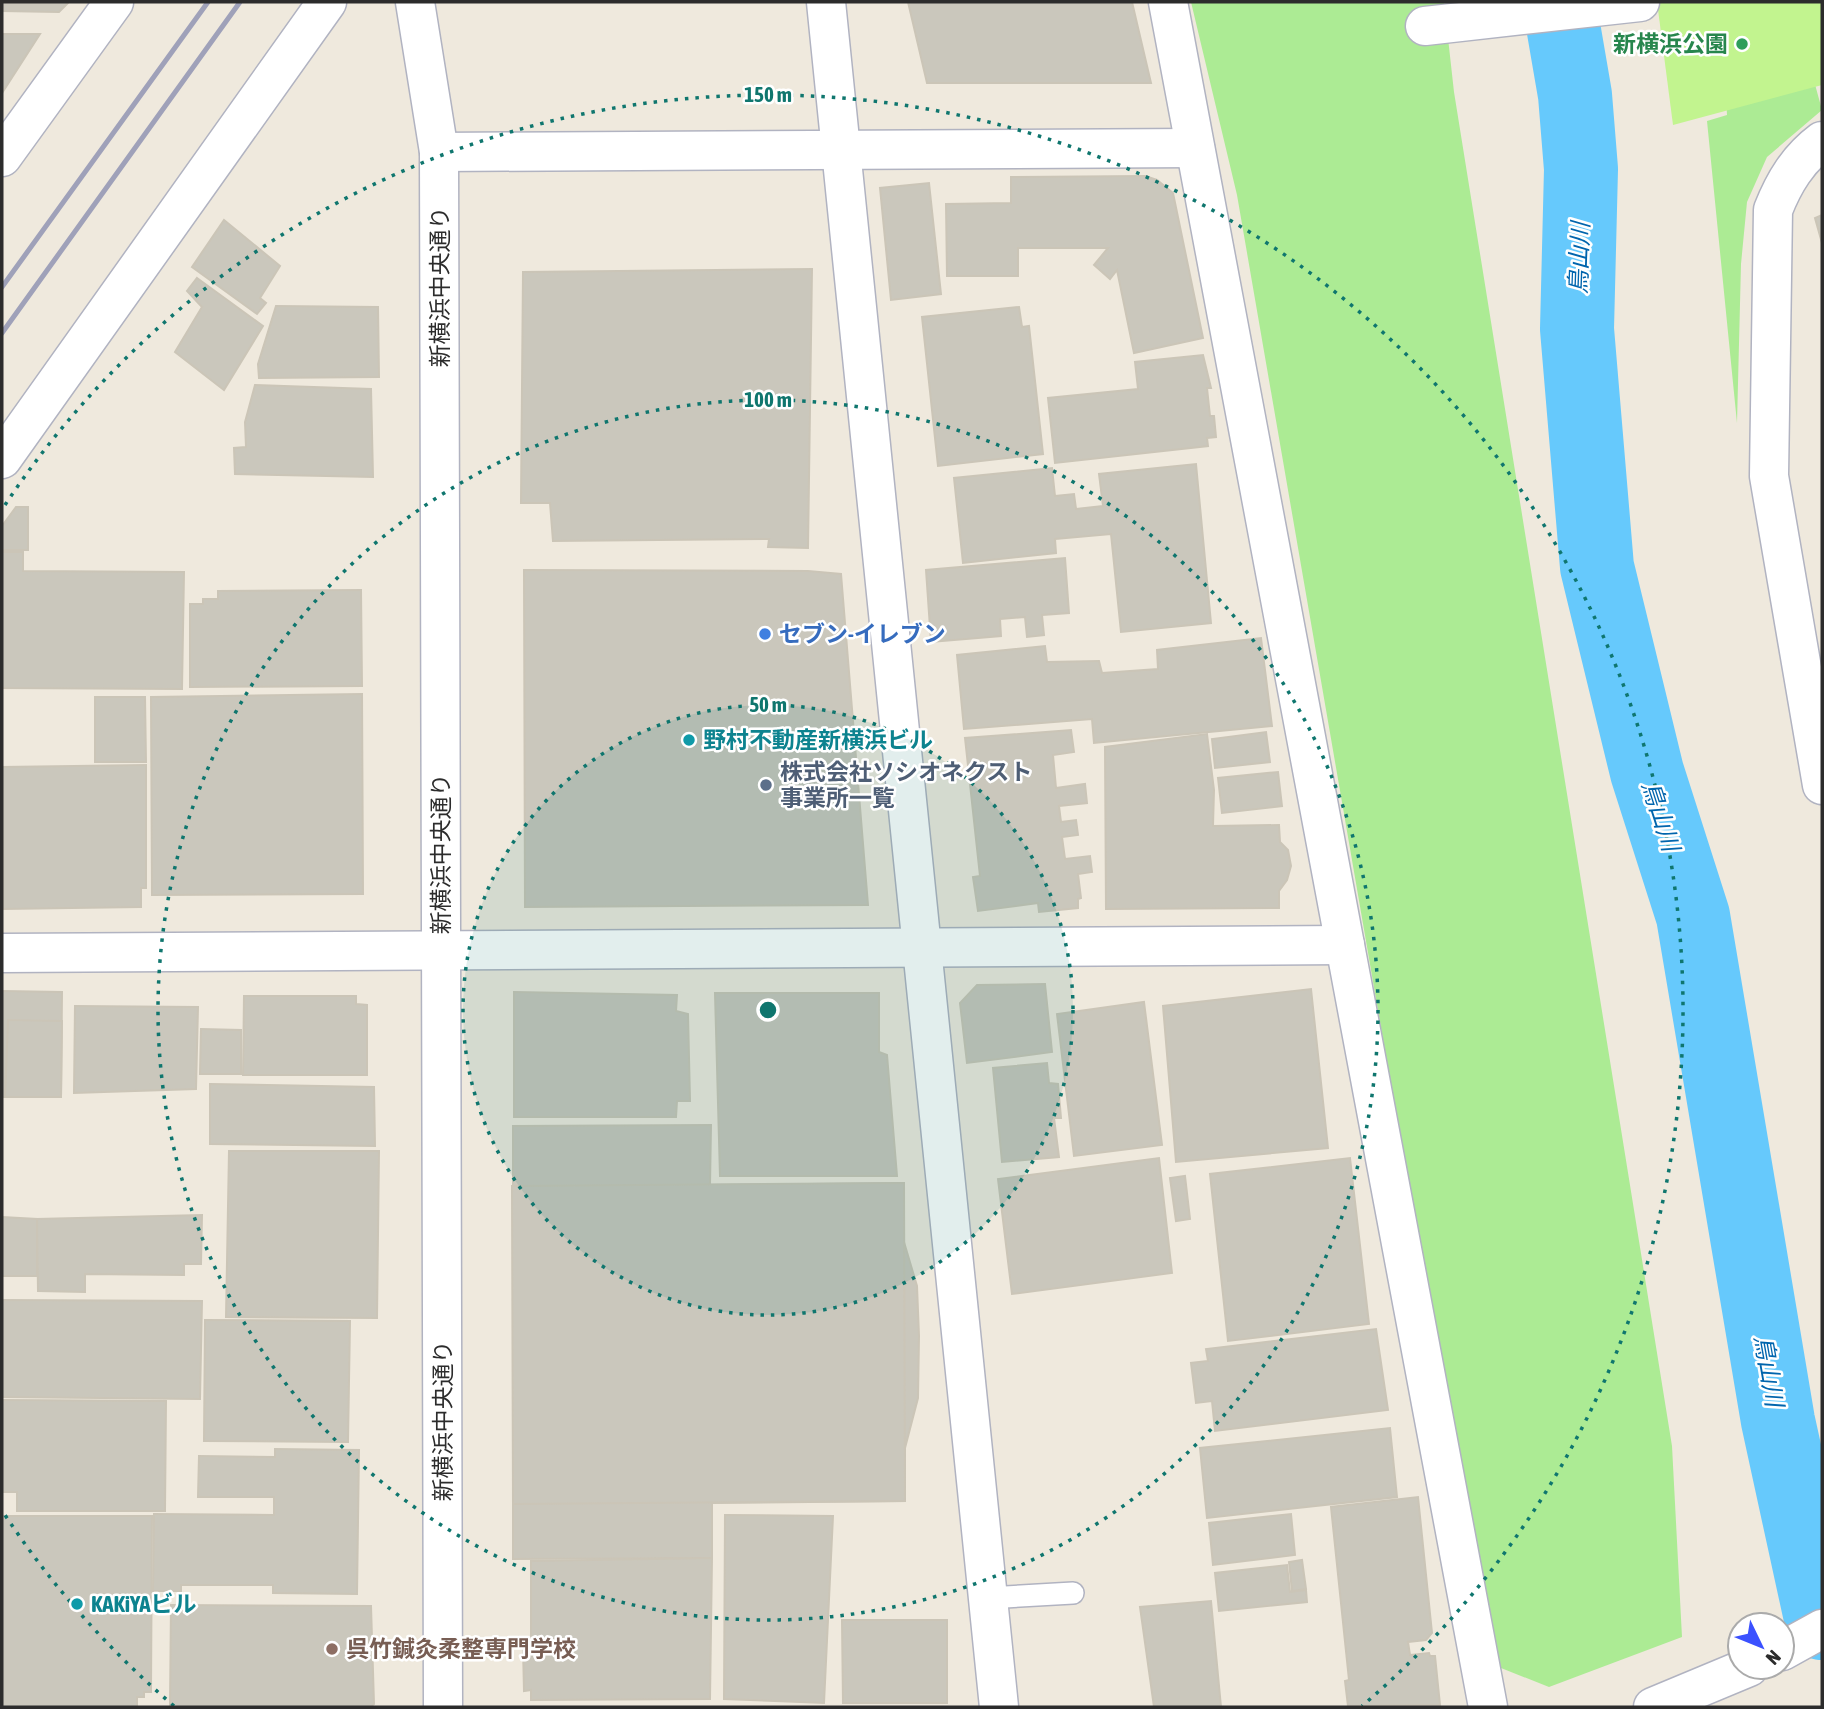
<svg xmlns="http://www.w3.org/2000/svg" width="1824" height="1709" viewBox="0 0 1824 1709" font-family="'Asap Condensed','Noto Sans JP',sans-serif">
<rect width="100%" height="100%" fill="#efe9dd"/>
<g fill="#aceb94">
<path d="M 1191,2 L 1444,2 L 1454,92 L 1672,1446 L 1682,1637 L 1549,1687 L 1491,1664 L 1237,195 Z"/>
<path d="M 1804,44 L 1822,110 L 1767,157 L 1747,202 L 1741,264 L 1737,423 L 1707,121 L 1727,115 L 1724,61 Z"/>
</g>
<path fill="#c2f48f" d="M 1657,2 L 1822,2 L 1822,85 L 1673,125 Z"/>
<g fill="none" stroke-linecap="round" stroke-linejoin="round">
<path stroke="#66c9fc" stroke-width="74" d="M 1559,2 L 1575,95 L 1581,169 L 1577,329 L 1597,567 L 1647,772 L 1693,916 L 1778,1421 L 1822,1623"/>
</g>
<g fill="#cac7bc" stroke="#cbc5b7" stroke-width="2">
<path d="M 2,2 L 69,2 L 59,12 L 2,11 Z"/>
<path d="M 908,2 L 1132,2 L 1151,83 L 927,83 Z"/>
<path d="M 2,34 L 40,34 L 2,93 Z"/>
<path d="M 1145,176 L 1157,180 L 1173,193 L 1203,338 L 1134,353 L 1117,270 L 1110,279 L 1094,265 L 1108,248 L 1018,248 L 1018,276 L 947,276 L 946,204 L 1011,203 L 1011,177 Z"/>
<path d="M 929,183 L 941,294 L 891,300 L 880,188 Z"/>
<path d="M 1822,215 L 1822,243 L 1815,218 Z"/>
<path d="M 224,220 L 280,266 L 260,298 L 266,303 L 257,314 L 192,267 Z"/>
<path d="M 812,269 L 808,548 L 768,547 L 769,539 L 553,541 L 550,503 L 521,503 L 523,272 Z"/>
<path d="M 197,278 L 263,326 L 224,390 L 175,352 L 202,307 L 187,291 Z"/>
<path d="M 276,306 L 378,307 L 379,377 L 259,378 L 258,364 Z"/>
<path d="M 1019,307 L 1022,327 L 1029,326 L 1043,454 L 938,466 L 922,317 Z"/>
<path d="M 1203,355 L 1211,388 L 1207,388 L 1210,416 L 1214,416 L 1216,437 L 1207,438 L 1208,446 L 1055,463 L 1048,398 L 1138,389 L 1135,362 Z"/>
<path d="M 255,385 L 371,389 L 373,477 L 235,474 L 234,448 L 246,447 L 245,422 Z"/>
<path d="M 1196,464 L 1211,623 L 1121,632 L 1111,534 L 1055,539 L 1056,553 L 963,563 L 954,478 L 1052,468 L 1055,496 L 1074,494 L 1076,509 L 1103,506 L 1099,474 Z"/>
<path d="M 16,507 L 28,507 L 28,550 L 2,550 L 2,526 Z"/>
<path d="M 2,552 L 23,552 L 23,571 L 184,572 L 182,689 L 2,688 Z"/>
<path d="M 1065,558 L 1069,613 L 1042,615 L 1044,635 L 1027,637 L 1025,617 L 1000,619 L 1001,636 L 931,642 L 926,570 Z"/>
<path d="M 524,570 L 808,571 L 841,574 L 868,905 L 525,907 Z"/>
<path d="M 361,590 L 362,686 L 190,687 L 190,604 L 203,604 L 203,599 L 218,599 L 218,591 Z"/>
<path d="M 1261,638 L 1272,726 L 1094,743 L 1092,719 L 964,729 L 957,655 L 1045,646 L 1047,662 L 1099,661 L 1102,673 L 1158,669 L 1157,650 Z"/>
<path d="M 362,694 L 363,894 L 152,895 L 151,697 Z"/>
<path d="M 95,697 L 145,697 L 146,762 L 95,762 Z"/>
<path d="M 1071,730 L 1074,752 L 1053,755 L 1056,788 L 1085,784 L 1087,803 L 1059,806 L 1061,822 L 1076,820 L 1078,835 L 1062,837 L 1065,859 L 1090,856 L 1092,872 L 1078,874 L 1081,898 L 1078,899 L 1078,908 L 1039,912 L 1038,903 L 978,911 L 973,877 L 980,876 L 965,738 Z"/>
<path d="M 1266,732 L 1270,762 L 1215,768 L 1212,739 Z"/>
<path d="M 1207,734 L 1214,790 L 1213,826 L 1279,825 L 1280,842 L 1288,850 L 1291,866 L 1287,880 L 1279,891 L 1279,908 L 1106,909 L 1105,747 Z"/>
<path d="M 146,765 L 146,888 L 141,888 L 141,907 L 3,909 L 2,767 Z"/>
<path d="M 1278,772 L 1282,806 L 1222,813 L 1218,778 Z"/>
<path d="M 1045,984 L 1052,1052 L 967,1063 L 960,1003 L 977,985 Z"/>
<path d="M 1311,989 L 1328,1148 L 1176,1162 L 1163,1006 Z"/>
<path d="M 2,991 L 62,992 L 61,1097 L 2,1097 Z"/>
<path d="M 514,992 L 677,995 L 676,1011 L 688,1014 L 690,1101 L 677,1101 L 676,1117 L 514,1117 Z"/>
<path d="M 715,993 L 879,993 L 879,1052 L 887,1055 L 897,1176 L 720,1176 Z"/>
<path d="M 244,996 L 356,996 L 356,1004 L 367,1005 L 367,1075 L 243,1075 Z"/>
<path d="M 1144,1002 L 1162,1145 L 1074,1156 L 1057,1014 Z"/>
<path d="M 75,1006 L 198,1007 L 196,1089 L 74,1093 Z"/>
<path d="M 8,1020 L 62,1021 L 61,1097 L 5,1097 Z"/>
<path d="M 201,1029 L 241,1030 L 241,1074 L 200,1074 Z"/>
<path d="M 1047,1063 L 1049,1083 L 1058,1084 L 1061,1118 L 1054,1118 L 1059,1157 L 1002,1162 L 993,1068 Z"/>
<path d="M 210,1084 L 374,1087 L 375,1146 L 210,1144 Z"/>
<path d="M 711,1125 L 710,1185 L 904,1183 L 904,1242 L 917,1286 L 919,1336 L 918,1398 L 905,1448 L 905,1501 L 712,1503 L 712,1558 L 513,1559 L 513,1126 Z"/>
<path d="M 229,1151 L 379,1151 L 377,1318 L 226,1317 Z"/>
<path d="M 1159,1158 L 1172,1273 L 1012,1294 L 998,1179 Z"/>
<path d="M 1350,1158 L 1369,1324 L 1228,1341 L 1210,1174 Z"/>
<path d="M 1185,1176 L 1190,1219 L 1176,1221 L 1170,1178 Z"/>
<path d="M 904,1183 L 905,1501 L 513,1504 L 512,1186 Z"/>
<path d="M 202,1215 L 201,1264 L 184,1264 L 184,1275 L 85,1274 L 85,1292 L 38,1291 L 37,1219 Z"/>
<path d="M 2,1217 L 37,1219 L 37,1276 L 2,1276 Z"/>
<path d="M 2,1300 L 202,1301 L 200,1399 L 2,1397 Z"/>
<path d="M 205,1320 L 350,1321 L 348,1442 L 204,1441 Z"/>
<path d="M 1376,1329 L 1388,1410 L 1215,1431 L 1212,1401 L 1196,1403 L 1191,1363 L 1208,1361 L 1206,1349 Z"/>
<path d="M 2,1400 L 166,1401 L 165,1511 L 17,1511 L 17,1492 L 2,1492 Z"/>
<path d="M 1390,1428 L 1397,1497 L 1207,1518 L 1200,1448 Z"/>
<path d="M 275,1449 L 359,1450 L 357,1594 L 273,1593 L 273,1585 L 181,1585 L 181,1591 L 153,1591 L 154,1514 L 274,1515 L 274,1497 L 198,1497 L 199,1456 L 275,1457 Z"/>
<path d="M 1418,1497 L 1432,1633 L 1426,1640 L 1408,1642 L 1410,1655 L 1429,1653 L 1430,1656 L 1435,1656 L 1440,1705 L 1348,1706 L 1345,1681 L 1349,1680 L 1331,1507 Z"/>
<path d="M 1291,1514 L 1295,1555 L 1213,1565 L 1209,1523 Z"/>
<path d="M 725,1515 L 833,1516 L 824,1703 L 724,1699 Z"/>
<path d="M 2,1516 L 152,1516 L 151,1692 L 144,1692 L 144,1697 L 137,1697 L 137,1707 L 2,1707 Z"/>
<path d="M 712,1558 L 710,1699 L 531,1700 L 531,1690 L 524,1691 L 523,1648 L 531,1647 L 531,1561 Z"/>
<path d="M 1302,1560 L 1306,1589 L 1292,1591 L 1289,1562 Z"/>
<path d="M 1287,1565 L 1290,1592 L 1306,1590 L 1307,1602 L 1219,1611 L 1215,1573 Z"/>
<path d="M 1211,1601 L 1221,1707 L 1154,1707 L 1140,1607 Z"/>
<path d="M 171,1605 L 371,1606 L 374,1704 L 370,1707 L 170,1707 Z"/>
<path d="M 842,1620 L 947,1620 L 947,1703 L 843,1703 Z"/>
</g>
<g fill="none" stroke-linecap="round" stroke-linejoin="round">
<g stroke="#b1b3c1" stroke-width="24">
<path id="lane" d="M 988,1598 L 1073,1593"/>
</g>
<g stroke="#b1b3c1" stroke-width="41">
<g id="street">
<path d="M 826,2 L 999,1707"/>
<path d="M 1168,2 L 1488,1707"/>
<path d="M 1425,26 L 1640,2"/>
<path d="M 2,157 L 114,2"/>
</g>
</g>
<g stroke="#b1b3c1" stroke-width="41">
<g id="secondary">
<path d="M 415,2 L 439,152 L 443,1707"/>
<path d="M 1822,141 C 1798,159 1784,182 1773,210 L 1769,476 L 1822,785"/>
<path d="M 439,152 L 1195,148"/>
<path d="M 2,459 L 327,2"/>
<path d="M 2,953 L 1345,945"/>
<path d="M 1782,1651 L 1822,1629"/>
<path d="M 1653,1707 L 1749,1667"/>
</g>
</g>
<use href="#lane" stroke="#fff" stroke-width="21"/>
<use href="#street" stroke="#fff" stroke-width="38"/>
<use href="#secondary" stroke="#fff" stroke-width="38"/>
<g stroke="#9fa1b9" stroke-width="5">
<path d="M 2,287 L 208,2"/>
<path d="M 2,333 L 240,2"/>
</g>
</g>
<circle cx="768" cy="1010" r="305" fill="#0f766e" fill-opacity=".12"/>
<g fill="none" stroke="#0f766e" stroke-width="3.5" stroke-dasharray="3.5 7">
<circle cx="768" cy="1010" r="305"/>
<circle cx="768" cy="1010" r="610"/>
<path d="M174 1706A915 915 0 0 1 5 1515M5 505A915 915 0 1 1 1362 1706"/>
</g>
<circle fill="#2e9e5b" stroke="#fff" stroke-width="2.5" cx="1742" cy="44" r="7"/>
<circle fill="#3f7fe0" stroke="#fff" stroke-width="2.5" cx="765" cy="634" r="7"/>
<g fill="#0f9aa8" stroke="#fff" stroke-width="2.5">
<circle cx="689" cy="740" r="7"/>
<circle cx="77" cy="1604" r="7"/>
</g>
<circle fill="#5c6f8a" stroke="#fff" stroke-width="2.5" cx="766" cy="785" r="7"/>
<circle fill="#8d6e63" stroke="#fff" stroke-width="2.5" cx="332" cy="1649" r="7"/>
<g text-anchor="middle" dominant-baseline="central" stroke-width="5" stroke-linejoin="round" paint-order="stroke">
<g font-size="23" font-weight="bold" fill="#27864d" stroke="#fff" text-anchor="end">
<text x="1728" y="44">新横浜公園</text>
</g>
<g font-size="23" fill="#2c2c2c" stroke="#fff">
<text transform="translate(440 287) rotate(-90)">新横浜中央通り</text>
<text transform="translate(441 854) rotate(-90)">新横浜中央通り</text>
<text transform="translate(443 1421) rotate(-90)">新横浜中央通り</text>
</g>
<g font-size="23" font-weight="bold" fill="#366cbe" stroke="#fff" text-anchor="start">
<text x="779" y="634">セブン-イレブン</text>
</g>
<g font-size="23" font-weight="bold" fill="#0d838f" stroke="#fff" text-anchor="start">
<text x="703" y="740">野村不動産新横浜ビル</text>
<text x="91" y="1604">KAKiYAビル</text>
</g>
<g font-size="23" font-weight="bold" fill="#4e5e75" stroke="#fff" text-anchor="start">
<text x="780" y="772">株式会社ソシオネクスト<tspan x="780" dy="26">事業所一覧</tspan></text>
</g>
<g font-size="23" font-weight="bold" fill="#785e54" stroke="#fff" text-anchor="start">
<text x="346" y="1649">呉竹鍼灸柔整専門学校</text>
</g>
<g font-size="24" font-style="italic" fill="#0065ad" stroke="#fff">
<text transform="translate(1579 258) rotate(-88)">鳥山川</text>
<text transform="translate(1661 816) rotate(72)">鳥山川</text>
<text transform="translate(1769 1371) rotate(80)">鳥山川</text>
</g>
</g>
<circle cx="768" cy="1010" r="10" fill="#0f766e" stroke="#fff" stroke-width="3.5"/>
<g font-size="21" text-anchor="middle" font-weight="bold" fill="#0f766e" stroke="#fff" stroke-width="5" stroke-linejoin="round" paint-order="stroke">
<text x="768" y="102">150 m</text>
<text x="768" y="407">100 m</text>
<text x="768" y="712">50 m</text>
</g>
<rect width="1824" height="1709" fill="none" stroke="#2c2c2c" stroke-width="7"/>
<g transform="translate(1761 1646) rotate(133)"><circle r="33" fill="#ffffff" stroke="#ababab" stroke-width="2"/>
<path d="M0-5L12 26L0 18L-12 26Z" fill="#3b51ff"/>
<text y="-10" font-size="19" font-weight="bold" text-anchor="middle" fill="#2c2c2c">N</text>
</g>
</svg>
